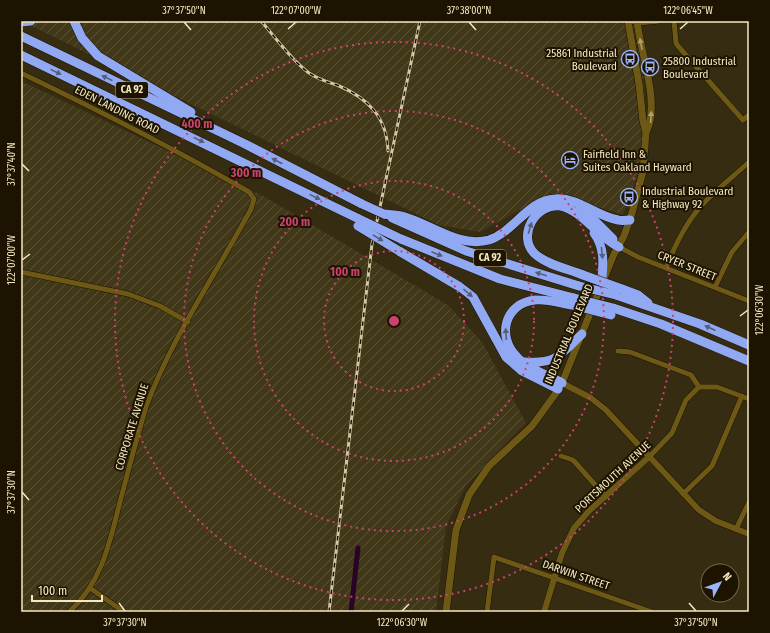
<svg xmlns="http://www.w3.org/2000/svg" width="770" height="633" viewBox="0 0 770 633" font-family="'Fira Sans Condensed',sans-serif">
<defs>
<pattern id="industrial-furrows" width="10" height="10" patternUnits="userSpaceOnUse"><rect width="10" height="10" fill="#413719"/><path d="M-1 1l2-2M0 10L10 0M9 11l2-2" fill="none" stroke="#5d5439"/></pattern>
</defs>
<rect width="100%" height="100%" fill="#352c12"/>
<g fill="url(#industrial-furrows)">
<path d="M 21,21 L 640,21 L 648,146 L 623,215 L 564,196 L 538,200 L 480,232 L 439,225 Z"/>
<path d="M 21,81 L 265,197 L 448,305 L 482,342 L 526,423 L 466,485 L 446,526 L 436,612 L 21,612 Z"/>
</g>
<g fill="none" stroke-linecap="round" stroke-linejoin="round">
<path stroke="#2a0328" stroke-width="5" d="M 351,612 L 358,548"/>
<g stroke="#1c1400" stroke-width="6">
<g id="minor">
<path d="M 632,21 L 637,23 L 659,21"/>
<path d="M 674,21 L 676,43 L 678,46 L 743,120 L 749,115"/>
<path d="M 21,73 C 98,110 175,149 249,192 L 254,199 L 251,209 C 216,274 172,337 146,407 C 137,437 129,468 121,498 C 110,540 103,582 69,612"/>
<path d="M 619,247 L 638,257 L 749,301"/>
<path d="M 666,268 C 675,245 686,222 703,204 C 717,189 734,176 749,162"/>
<path d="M 21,272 L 128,294 L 160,306 L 188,322"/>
<path d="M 715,287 L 732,252 L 749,232"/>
<path d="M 618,351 L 630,352 L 691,375 L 699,387"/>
<path d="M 699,387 L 717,387 L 749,399"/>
<path d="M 561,456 L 573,460 L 606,497"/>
<path d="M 649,457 L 672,433 L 686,400 L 699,387"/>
<path d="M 683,494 L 712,466 L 742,396"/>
<path d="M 736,529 L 749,502"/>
<path d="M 90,588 L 124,612"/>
<path d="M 487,612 L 494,557 L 652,612"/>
</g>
</g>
<g stroke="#1c1400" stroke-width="7">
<g id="tertiary">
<path d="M 562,383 L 591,398 L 606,410 L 699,510 L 716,521 L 749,534"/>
<path d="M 544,612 L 562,553 L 574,528 L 589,511 L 649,457"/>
</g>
</g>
<g stroke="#1c1400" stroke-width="8">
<g id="secondary">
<path d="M 637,21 C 640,51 661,106 646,132"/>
<path d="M 446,612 L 456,530 L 469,495 L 489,466 L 532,426 L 556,393 L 562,383 L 614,254 L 624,236 L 632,213 L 643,171 L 646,132 L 643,121 L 639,84 L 628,21"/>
</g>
</g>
<g stroke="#1c1400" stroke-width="10">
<g id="motorway">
<path d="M 74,21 L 82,38 L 98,56 L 191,112"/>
<path d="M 21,22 L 31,21"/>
<path d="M 21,36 L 243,143 L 362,204"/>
<path d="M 21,55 L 359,219"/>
<path d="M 580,206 L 613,239"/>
<path d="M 384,214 C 391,215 399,215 405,217 C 432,225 459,248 489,240 C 514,232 528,200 555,199 C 578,197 596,216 618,220 C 622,221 626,220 630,220"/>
<path d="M 392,218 L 466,251 L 579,286"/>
<path d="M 594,233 C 606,249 603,268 601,287"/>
<path d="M 401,239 L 500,279 L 574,298"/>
<path d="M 399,251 L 460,287 L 473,297 L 506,357 L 522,371 L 558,389"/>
<path d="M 583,275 C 569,269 547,265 535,254 C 516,236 536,202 561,206 C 581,210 599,238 619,247"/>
<path d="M 622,289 L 638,295 L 648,303"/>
<path d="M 616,295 L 700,324 L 749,345"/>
<path d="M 613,308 L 661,324 L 749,361"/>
<path d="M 525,362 C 557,364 560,355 582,334"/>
<path d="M 562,383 C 548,375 528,369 517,357 C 496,336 505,303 535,300 C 547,299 560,303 572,305"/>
</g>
</g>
<use href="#minor" stroke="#6d5816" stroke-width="5"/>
<use href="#tertiary" stroke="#6d5816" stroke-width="6"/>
<use href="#secondary" stroke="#6d5816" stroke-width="7"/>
<use href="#motorway" stroke="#91a8f2" stroke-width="9"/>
<g stroke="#d4c7a2" stroke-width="3">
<g id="rail">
<path d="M 261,21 C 276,38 291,60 309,73 C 318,79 327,82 337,85 C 368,98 387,117 388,151"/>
<path d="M 329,612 L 372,244 L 420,21"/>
</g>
</g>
<use href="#rail" stroke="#1c1400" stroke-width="1.5" stroke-dasharray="4.5" stroke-linecap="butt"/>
<g stroke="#1c1400" stroke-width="10" stroke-linecap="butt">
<g id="motorway-bridge">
<path d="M 362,204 L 384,214"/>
<path d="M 359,219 L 401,239"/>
<path d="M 358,226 L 399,251"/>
<path d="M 583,275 L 622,289"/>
<path d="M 579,286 L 616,295"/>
<path d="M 574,298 L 613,308"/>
<path d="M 572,305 L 611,315"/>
</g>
</g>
<use href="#motorway-bridge" stroke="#91a8f2" stroke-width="9"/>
</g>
<defs><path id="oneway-solid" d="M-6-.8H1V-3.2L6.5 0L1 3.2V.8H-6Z"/></defs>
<g fill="#b2a06b">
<use href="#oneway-solid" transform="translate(641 44) rotate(-101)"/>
<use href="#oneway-solid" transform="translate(651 117) rotate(-87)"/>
</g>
<g fill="#565e79">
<use href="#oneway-solid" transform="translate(56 72) rotate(26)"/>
<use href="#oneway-solid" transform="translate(107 78) rotate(-154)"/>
<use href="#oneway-solid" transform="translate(199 140) rotate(26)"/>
<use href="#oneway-solid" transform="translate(277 161) rotate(-153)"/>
<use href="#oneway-solid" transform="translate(315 197) rotate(26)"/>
<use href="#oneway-solid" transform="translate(530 228) rotate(-73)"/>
<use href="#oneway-solid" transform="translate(378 238) rotate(31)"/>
<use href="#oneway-solid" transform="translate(602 253) rotate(84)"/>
<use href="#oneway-solid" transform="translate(437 254) rotate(23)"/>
<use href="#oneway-solid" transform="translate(541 274) rotate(-163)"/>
<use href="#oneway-solid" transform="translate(468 293) rotate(40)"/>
<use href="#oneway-solid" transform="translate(710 328) rotate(-156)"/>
<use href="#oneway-solid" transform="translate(506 334) rotate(-94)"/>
</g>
<path fill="none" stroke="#f6e8c0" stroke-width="1.5" d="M 184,22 L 191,30M 469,22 L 476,30M 288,29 L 296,22M 680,29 L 688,22M 22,164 L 29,171M 22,260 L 30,254M 740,316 L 748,310M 22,492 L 29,500M 119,603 L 125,611M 689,603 L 696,611M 402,611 L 409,604"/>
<g fill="none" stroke="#cc426f" stroke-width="2" stroke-dasharray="2 4">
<circle cx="394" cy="321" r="70"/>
<circle cx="394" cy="321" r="140"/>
<circle cx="394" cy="321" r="210"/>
<circle cx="394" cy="321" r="279"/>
</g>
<defs>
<g id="bus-ring" transform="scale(0.9)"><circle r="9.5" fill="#1c1400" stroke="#9db4fd" stroke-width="1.5"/><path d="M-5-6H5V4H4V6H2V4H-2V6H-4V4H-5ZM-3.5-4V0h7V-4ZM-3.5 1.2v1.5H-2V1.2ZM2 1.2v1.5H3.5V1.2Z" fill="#9db4fd"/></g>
<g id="hotel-ring" transform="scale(0.9)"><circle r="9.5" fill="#1c1400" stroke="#9db4fd" stroke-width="1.5"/><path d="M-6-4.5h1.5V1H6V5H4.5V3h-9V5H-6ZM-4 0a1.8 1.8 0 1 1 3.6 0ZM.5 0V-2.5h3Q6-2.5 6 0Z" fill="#9db4fd"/></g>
</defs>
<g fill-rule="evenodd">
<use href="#bus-ring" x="630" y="59"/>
<use href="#bus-ring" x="650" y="67"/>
<use href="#hotel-ring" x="570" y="160"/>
<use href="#bus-ring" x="629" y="197"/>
</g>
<g text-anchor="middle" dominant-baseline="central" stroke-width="4" stroke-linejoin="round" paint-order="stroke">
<g fill="#1c1400" stroke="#b5a886" stroke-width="1">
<rect x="116" y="82" width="32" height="16" rx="3"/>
<rect x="474" y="250" width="32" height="16" rx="3"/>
</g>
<g font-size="10" font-weight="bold" fill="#f6e8c0">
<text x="132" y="90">CA 92</text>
<text x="490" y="258">CA 92</text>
</g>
<g font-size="11" fill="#f6e8c0" stroke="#1c1400" text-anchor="start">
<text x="617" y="53" text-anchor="end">25861 Industrial<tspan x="617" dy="13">Boulevard</tspan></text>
<text x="663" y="61">25800 Industrial<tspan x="663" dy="13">Boulevard</tspan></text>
<text x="583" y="154">Fairfield Inn &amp;<tspan x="583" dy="13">Suites Oakland Hayward</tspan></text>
<text x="642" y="191">Industrial Boulevard<tspan x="642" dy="13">&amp; Highway 92</tspan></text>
</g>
<g font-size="11" fill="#f6e8c0" stroke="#1c1400">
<text transform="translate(117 110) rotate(27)">EDEN LANDING ROAD</text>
<text transform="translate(687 266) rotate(22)">CRYER STREET</text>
<text transform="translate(569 334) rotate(-67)">INDUSTRIAL BOULEVARD</text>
<text transform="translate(132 427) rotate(-73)">CORPORATE AVENUE</text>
<text transform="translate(613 477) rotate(-43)">PORTSMOUTH AVENUE</text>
<text transform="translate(576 575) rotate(19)">DARWIN STREET</text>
</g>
</g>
<circle cx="394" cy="321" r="6" fill="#cc426f" stroke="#1c1400" stroke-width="2"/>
<g font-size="12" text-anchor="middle" font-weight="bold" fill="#cc426f" stroke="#1c1400" stroke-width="4" stroke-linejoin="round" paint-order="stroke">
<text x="197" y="128">400 m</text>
<text x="246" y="177">300 m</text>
<text x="295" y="226">200 m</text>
<text x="345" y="276">100 m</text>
</g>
<rect width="770" height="633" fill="none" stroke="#1c1400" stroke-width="44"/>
<g transform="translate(720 583) rotate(49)"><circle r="19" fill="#1c1400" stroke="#73694d"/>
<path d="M0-3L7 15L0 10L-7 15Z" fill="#9db4fd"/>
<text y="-6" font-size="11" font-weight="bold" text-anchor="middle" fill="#f6e8c0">N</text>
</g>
<path d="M32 595v6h70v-6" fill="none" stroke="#f6e8c0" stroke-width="2"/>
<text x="38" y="595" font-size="12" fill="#f6e8c0" stroke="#1c1400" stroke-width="3" paint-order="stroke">100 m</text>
<rect x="22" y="22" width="726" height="589" fill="none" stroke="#f6e8c0" stroke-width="1.5"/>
<g font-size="10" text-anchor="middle" fill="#f6e8c0">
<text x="184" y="14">37°37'50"N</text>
<text x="296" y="14">122°07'00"W</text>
<text x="469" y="14">37°38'00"N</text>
<text x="688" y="14">122°06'45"W</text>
<text transform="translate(11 164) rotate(-90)" y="4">37°37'40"N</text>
<text transform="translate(11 260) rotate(-90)" y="4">122°07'00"W</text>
<text transform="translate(759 310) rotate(-90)" y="4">122°06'30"W</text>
<text transform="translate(11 492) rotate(-90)" y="4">37°37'30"N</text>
<text x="125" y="626">37°37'30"N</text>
<text x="402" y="626">122°06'30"W</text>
<text x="696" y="626">37°37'50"N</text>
</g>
</svg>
